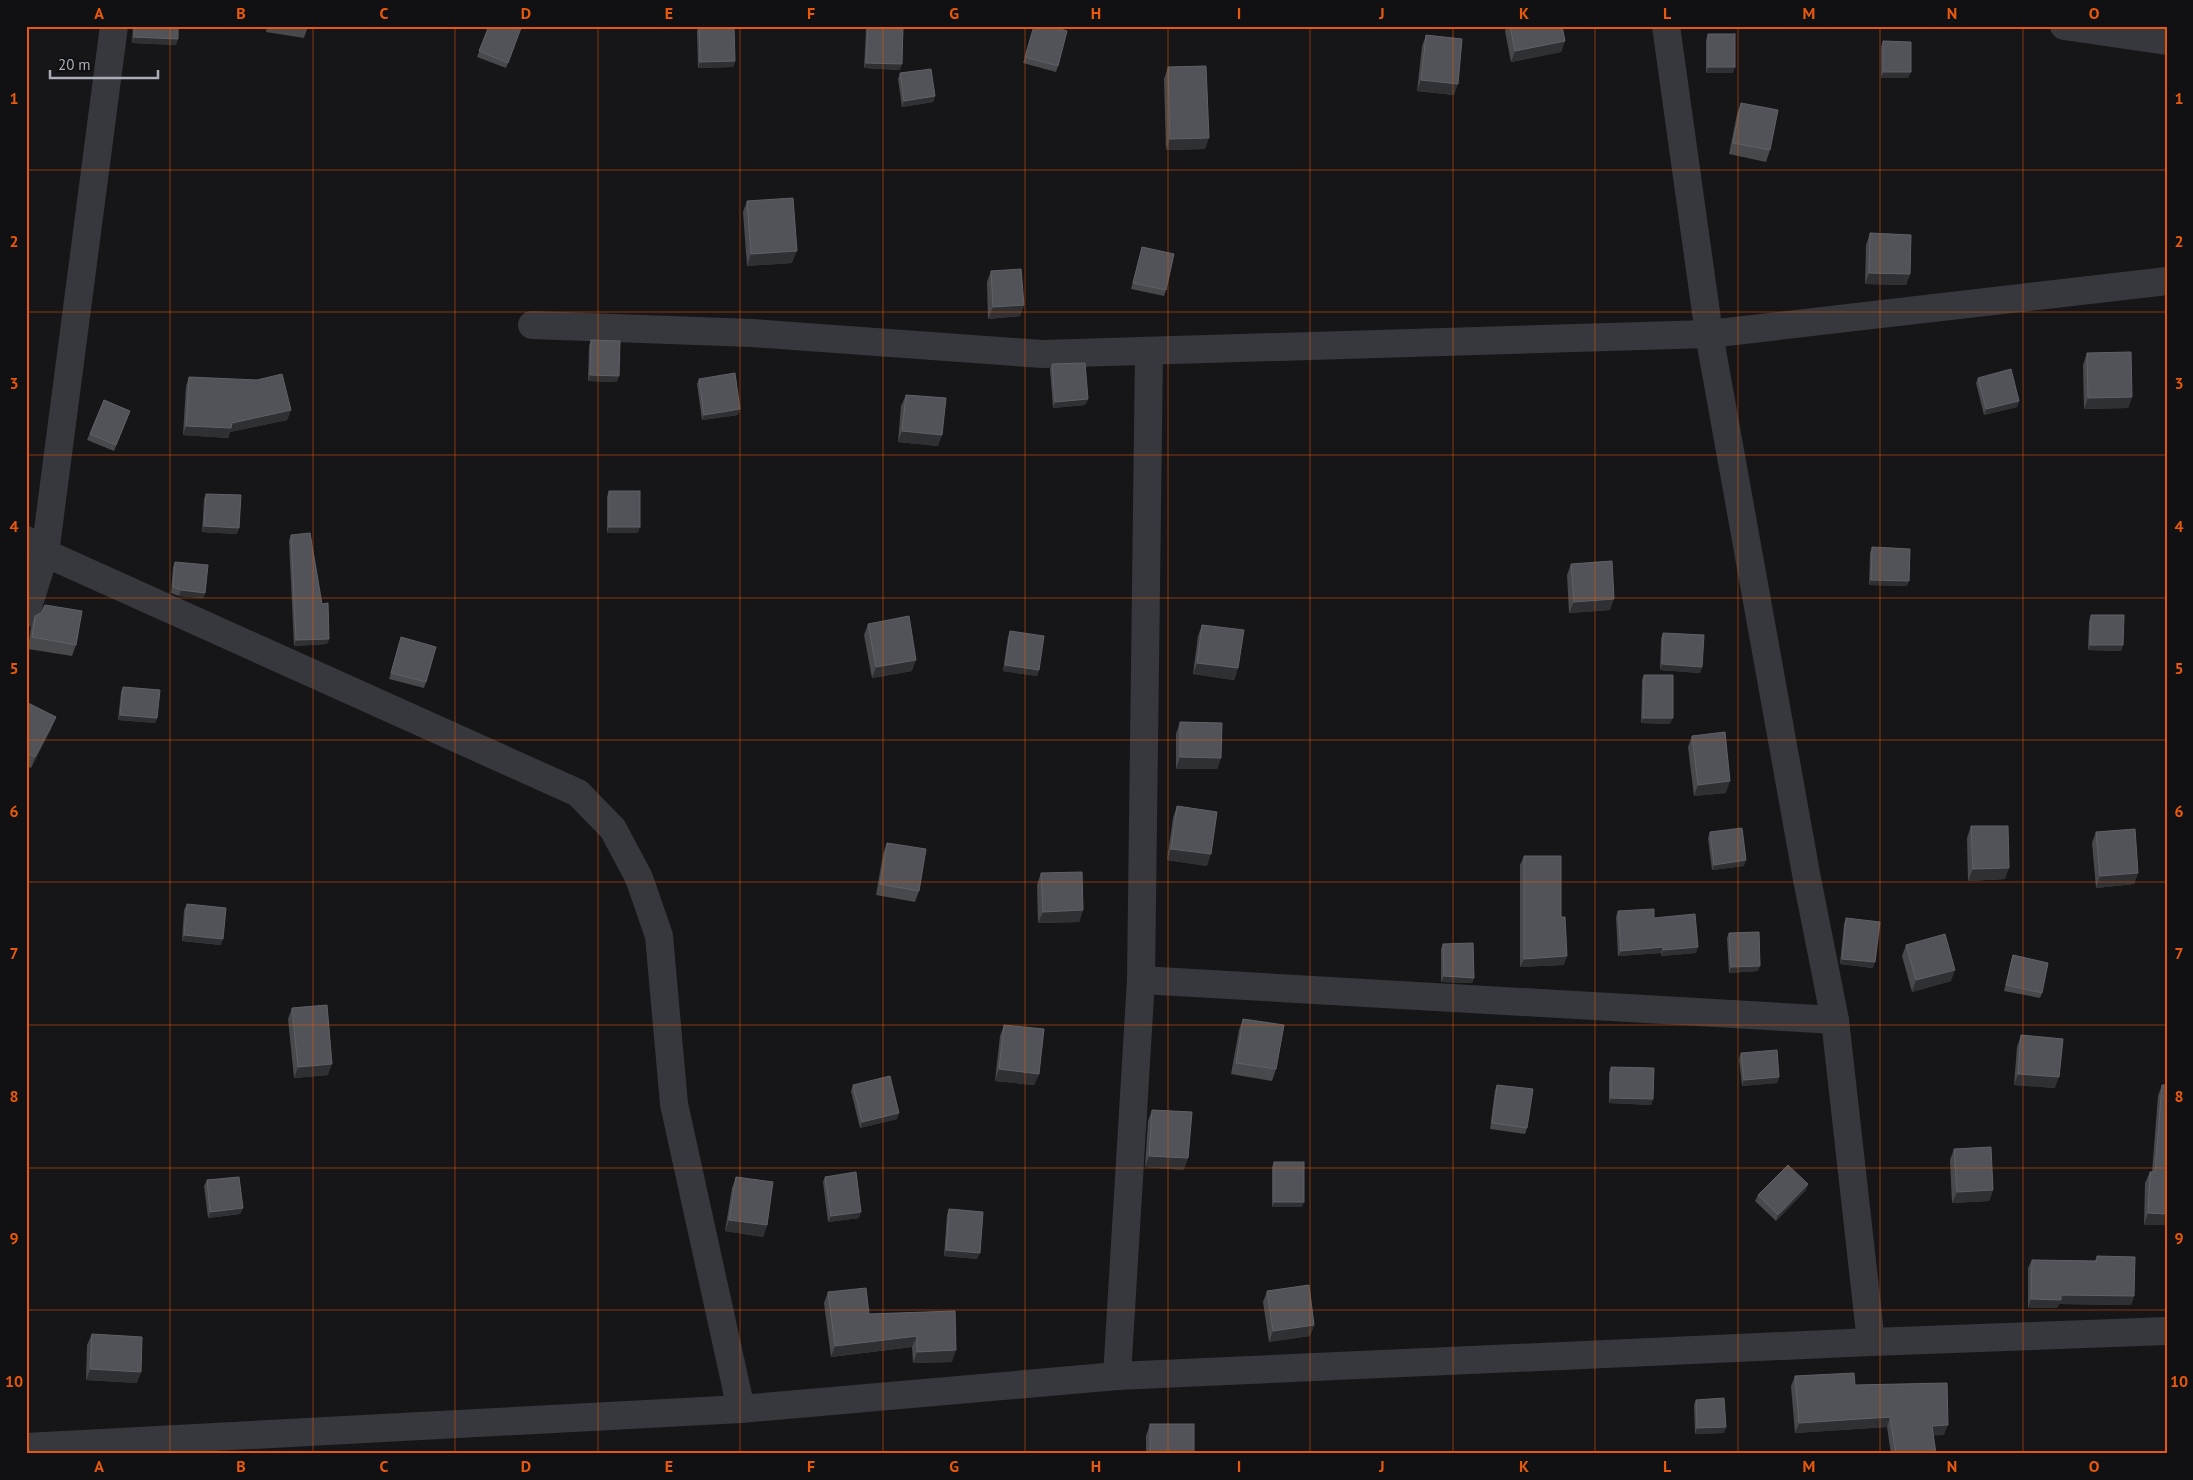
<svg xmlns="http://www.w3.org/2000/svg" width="2193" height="1480" viewBox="0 0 2193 1480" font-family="'PT Sans',sans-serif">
<rect width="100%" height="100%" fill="#161618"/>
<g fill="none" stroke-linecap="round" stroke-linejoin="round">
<g stroke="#37383d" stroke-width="28">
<path d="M 1666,26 L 1709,334 L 1807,879 L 1835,1020 L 1871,1342"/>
<path d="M 2064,26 L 2167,41"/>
<path d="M 532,325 L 752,333 L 1042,354 L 1709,334 L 2167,281"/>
<path d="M 26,540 L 45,553 L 578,793 L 613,829 L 639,878 L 659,936 L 674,1104 L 741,1409"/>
<path d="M 26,613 L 45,553 L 114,26"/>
<path d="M 1141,980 L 1835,1020"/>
<path d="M 1117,1376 L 1141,980 L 1149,351"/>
<path d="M 26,1447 L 741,1409 L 1117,1376 L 1871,1342 L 2167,1331"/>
</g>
</g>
<g fill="#47494d">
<path d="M 133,26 L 178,26 L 176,45 L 132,43 Z"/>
<path d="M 267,26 L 308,26 L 304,38 L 266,32 Z"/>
<path d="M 489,26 L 521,28 L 506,68 L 477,57 Z"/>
<path d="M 699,26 L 735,61 L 733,67 L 698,68 L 697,31 Z"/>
<path d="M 866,26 L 903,26 L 900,70 L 864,68 L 866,28 Z"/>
<path d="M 1034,26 L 1058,66 L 1056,72 L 1023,63 Z"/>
<path d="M 1507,26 L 1562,26 L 1565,41 L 1561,52 L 1511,62 L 1505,31 Z"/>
<path d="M 1708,34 L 1733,73 L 1706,73 L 1706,40 Z"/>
<path d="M 1426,35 L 1454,95 L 1417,91 L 1422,46 Z"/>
<path d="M 1883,41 L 1908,78 L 1881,78 L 1881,47 Z"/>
<path d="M 1168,67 L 1205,149 L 1166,150 L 1164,79 Z"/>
<path d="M 900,73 L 935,96 L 933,102 L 902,107 L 898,79 Z"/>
<path d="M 1741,103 L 1770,150 L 1766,162 L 1729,154 L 1737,114 Z"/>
<path d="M 747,201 L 792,263 L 747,266 L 743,212 Z"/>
<path d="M 1870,233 L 1910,274 L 1906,285 L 1865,284 L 1866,245 Z"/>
<path d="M 1142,247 L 1166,290 L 1164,296 L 1131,289 Z"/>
<path d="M 991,271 L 1024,305 L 1020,316 L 988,319 L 987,282 Z"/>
<path d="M 591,340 L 617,382 L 588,381 L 589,346 Z"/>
<path d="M 2087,353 L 2132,397 L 2128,408 L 2084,409 L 2083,365 Z"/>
<path d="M 1052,364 L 1088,399 L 1085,405 L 1053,408 L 1050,369 Z"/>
<path d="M 189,377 L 291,410 L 287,420 L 230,432 L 228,438 L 183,435 L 186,386 Z"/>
<path d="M 1978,378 L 2017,407 L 1984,415 L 1976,383 Z"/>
<path d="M 699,379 L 738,415 L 702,420 L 697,384 Z"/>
<path d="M 906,395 L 938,446 L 898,442 L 901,406 Z"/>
<path d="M 104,400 L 130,411 L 114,451 L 87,440 Z"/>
<path d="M 609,491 L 638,533 L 607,533 L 607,497 Z"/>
<path d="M 206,494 L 237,534 L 202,532 L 204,499 Z"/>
<path d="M 291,535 L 322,604 L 329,639 L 327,644 L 294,646 L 289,541 Z"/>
<path d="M 1872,547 L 1907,586 L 1869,585 L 1870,553 Z"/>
<path d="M 175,562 L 205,593 L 203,598 L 179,596 L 171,593 L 173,567 Z"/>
<path d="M 1571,564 L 1610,610 L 1569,613 L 1567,575 Z"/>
<path d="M 2091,615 L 2123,645 L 2121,651 L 2088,650 L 2089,621 Z"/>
<path d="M 35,616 L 76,645 L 72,656 L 28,649 L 31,627 Z"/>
<path d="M 868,624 L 912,671 L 872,678 L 864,635 Z"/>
<path d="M 1202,625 L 1238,668 L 1234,680 L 1193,674 L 1198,636 Z"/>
<path d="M 1010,631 L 1039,670 L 1037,676 L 1003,671 L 1008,637 Z"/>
<path d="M 1663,633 L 1702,667 L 1700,673 L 1660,670 L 1661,639 Z"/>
<path d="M 401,637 L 426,682 L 424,688 L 389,679 Z"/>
<path d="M 1644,675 L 1670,724 L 1641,723 L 1642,680 Z"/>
<path d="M 123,687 L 157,718 L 155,723 L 118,720 L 121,692 Z"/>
<path d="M 26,702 L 56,717 L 51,729 L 31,768 L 26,766 Z"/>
<path d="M 1180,722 L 1221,758 L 1217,769 L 1176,769 L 1176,734 Z"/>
<path d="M 1692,736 L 1726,793 L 1694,796 L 1688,747 Z"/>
<path d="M 1177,806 L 1207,866 L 1167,860 L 1173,818 Z"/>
<path d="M 1971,826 L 2005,879 L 1968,881 L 1967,838 Z"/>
<path d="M 1710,832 L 1744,866 L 1712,870 L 1708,838 Z"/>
<path d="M 2096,832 L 2138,873 L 2134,884 L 2096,888 L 2092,843 Z"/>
<path d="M 887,843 L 919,891 L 915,902 L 876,895 L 883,854 Z"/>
<path d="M 1524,856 L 1561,917 L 1564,965 L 1520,967 L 1520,865 Z"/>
<path d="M 1041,873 L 1083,910 L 1079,922 L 1038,923 L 1037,885 Z"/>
<path d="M 187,904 L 221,945 L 182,941 L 184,910 Z"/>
<path d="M 1618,911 L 1654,918 L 1696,953 L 1661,956 L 1661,953 L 1618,956 L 1616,917 Z"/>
<path d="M 1846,918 L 1873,968 L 1840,964 L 1844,924 Z"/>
<path d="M 1729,933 L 1758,971 L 1729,973 L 1727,938 Z"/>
<path d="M 1443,944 L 1474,978 L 1472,983 L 1441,982 L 1441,949 Z"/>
<path d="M 1906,945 L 1951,981 L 1912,992 L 1902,956 Z"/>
<path d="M 2013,955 L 2042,993 L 2040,998 L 2004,991 L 2011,961 Z"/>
<path d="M 292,1008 L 328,1075 L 294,1078 L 288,1019 Z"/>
<path d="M 1243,1019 L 1276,1069 L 1272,1081 L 1231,1074 L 1239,1030 Z"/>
<path d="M 1004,1025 L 1039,1074 L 1034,1085 L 995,1081 L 1000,1036 Z"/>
<path d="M 2021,1035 L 2055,1088 L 2014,1085 L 2017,1047 Z"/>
<path d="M 1741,1053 L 1779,1077 L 1777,1083 L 1742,1086 L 1739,1059 Z"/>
<path d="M 1611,1067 L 1653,1099 L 1651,1105 L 1609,1103 L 1609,1073 Z"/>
<path d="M 853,1085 L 897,1119 L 860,1128 L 851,1091 Z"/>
<path d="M 1497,1085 L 1527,1128 L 1525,1134 L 1490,1129 L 1495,1090 Z"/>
<path d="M 2162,1085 L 2167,1085 L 2167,1225 L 2144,1225 L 2145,1183 L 2150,1172 L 2152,1172 L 2158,1096 Z"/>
<path d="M 1152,1110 L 1184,1170 L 1145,1167 L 1148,1121 Z"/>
<path d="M 1954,1149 L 1993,1190 L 1989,1201 L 1952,1203 L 1950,1160 Z"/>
<path d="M 1274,1162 L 1302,1207 L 1272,1207 L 1272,1167 Z"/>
<path d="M 736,1177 L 767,1225 L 763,1237 L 725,1231 L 732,1188 Z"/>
<path d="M 825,1177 L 859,1218 L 828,1222 L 823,1182 Z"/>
<path d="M 207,1180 L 243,1208 L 240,1214 L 208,1218 L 204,1186 Z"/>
<path d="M 1808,1184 L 1806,1190 L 1776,1221 L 1755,1201 L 1758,1195 Z"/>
<path d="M 949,1209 L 977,1259 L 944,1256 L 947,1215 Z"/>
<path d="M 2097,1256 L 2134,1296 L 2131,1305 L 2059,1304 L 2057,1308 L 2028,1308 L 2028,1268 L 2032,1260 L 2095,1261 Z"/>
<path d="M 1267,1291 L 1314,1325 L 1310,1336 L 1269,1342 L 1263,1302 Z"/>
<path d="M 828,1292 L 869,1314 L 955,1311 L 952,1362 L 913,1363 L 912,1347 L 831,1357 L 824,1303 Z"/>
<path d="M 92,1334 L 137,1383 L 86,1380 L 87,1345 Z"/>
<path d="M 1795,1376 L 1855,1385 L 1944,1435 L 1933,1435 L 1936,1454 L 1891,1454 L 1887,1427 L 1795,1433 L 1791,1386 Z"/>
<path d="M 1696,1400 L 1724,1433 L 1695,1434 L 1694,1405 Z"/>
<path d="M 1150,1424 L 1194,1454 L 1146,1454 L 1146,1436 Z"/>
</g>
<g fill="#2f3033">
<path d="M 134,37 L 178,39 L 176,45 L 132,43 Z"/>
<path d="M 1565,41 L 1561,52 L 1511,62 L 1515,51 Z"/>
<path d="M 735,61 L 733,67 L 698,68 L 700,62 Z"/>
<path d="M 866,63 L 902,64 L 900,70 L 864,68 Z"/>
<path d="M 1708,67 L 1735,67 L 1733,73 L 1706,73 Z"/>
<path d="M 1883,72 L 1911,72 L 1908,78 L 1881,78 Z"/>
<path d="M 1421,80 L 1458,84 L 1454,95 L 1417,91 Z"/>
<path d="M 935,96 L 933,102 L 902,107 L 904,101 Z"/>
<path d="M 1209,138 L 1205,149 L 1166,150 L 1170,139 Z"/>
<path d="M 797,251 L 792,263 L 747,266 L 751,254 Z"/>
<path d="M 1869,273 L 1910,274 L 1906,285 L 1865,284 Z"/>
<path d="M 1024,305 L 1020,316 L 988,319 L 993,307 Z"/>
<path d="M 590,375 L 619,376 L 617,382 L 588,381 Z"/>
<path d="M 2132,397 L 2128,408 L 2084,409 L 2088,398 Z"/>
<path d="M 1088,399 L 1085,405 L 1053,408 L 1055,402 Z"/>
<path d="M 2019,401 L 2017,407 L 1984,415 L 1986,409 Z"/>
<path d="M 740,409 L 738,415 L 702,420 L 704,415 Z"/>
<path d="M 291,410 L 287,420 L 230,432 L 228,438 L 183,435 L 186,426 L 232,423 Z"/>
<path d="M 902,431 L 942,435 L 938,446 L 898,442 Z"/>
<path d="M 204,526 L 239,528 L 237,534 L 202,532 Z"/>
<path d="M 609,527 L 640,527 L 638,533 L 607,533 Z"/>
<path d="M 1871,580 L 1909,581 L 1907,586 L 1869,585 Z"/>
<path d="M 181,590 L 205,593 L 203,598 L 179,596 Z"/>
<path d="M 1614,599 L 1610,610 L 1569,613 L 1574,602 Z"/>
<path d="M 329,639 L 327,644 L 294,646 L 296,640 Z"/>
<path d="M 2090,645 L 2123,645 L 2121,651 L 2088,650 Z"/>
<path d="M 916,660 L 912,671 L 872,678 L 876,667 Z"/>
<path d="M 1197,663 L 1238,668 L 1234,680 L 1193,674 Z"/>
<path d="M 1662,664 L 1702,667 L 1700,673 L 1660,670 Z"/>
<path d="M 1005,665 L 1039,670 L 1037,676 L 1003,671 Z"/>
<path d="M 120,715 L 157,718 L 155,723 L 118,720 Z"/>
<path d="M 56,717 L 51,729 L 31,768 L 35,757 Z"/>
<path d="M 1643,718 L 1673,718 L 1670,724 L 1641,723 Z"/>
<path d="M 1180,757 L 1221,758 L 1217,769 L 1176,769 Z"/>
<path d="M 1730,781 L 1726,793 L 1694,796 L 1698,785 Z"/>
<path d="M 1171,849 L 1211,854 L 1207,866 L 1167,860 Z"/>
<path d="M 1746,860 L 1744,866 L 1712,870 L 1714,865 Z"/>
<path d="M 2009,868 L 2005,879 L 1968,881 L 1973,869 Z"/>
<path d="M 2138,873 L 2134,884 L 2096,888 L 2100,876 Z"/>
<path d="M 1083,910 L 1079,922 L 1038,923 L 1043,912 Z"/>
<path d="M 184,935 L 223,939 L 221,945 L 182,941 Z"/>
<path d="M 1663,947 L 1661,953 L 1618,956 L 1621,951 Z"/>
<path d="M 1698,947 L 1696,953 L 1661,956 L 1663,950 Z"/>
<path d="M 1567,956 L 1564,965 L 1520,967 L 1524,959 Z"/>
<path d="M 1842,959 L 1875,962 L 1873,968 L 1840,964 Z"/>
<path d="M 1760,966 L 1758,971 L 1729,973 L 1731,967 Z"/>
<path d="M 1955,970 L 1951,981 L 1912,992 L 1916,980 Z"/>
<path d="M 1444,976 L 1474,978 L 1472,983 L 1441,982 Z"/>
<path d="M 332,1064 L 328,1075 L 294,1078 L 298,1067 Z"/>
<path d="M 999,1069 L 1039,1074 L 1034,1085 L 995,1081 Z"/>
<path d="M 2018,1074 L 2059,1077 L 2055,1088 L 2014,1085 Z"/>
<path d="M 1779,1077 L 1777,1083 L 1742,1086 L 1744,1080 Z"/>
<path d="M 1611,1098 L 1653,1099 L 1651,1105 L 1609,1103 Z"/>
<path d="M 899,1113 L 897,1119 L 860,1128 L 862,1122 Z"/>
<path d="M 1149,1156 L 1188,1158 L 1184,1170 L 1145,1167 Z"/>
<path d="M 1808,1184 L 1806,1190 L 1776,1221 L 1778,1215 Z"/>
<path d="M 1993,1190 L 1989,1201 L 1952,1203 L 1957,1192 Z"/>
<path d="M 1274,1202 L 1304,1202 L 1302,1207 L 1272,1207 Z"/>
<path d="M 243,1208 L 240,1214 L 208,1218 L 210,1212 Z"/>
<path d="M 861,1212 L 859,1218 L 828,1222 L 831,1216 Z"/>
<path d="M 2148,1213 L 2167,1214 L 2167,1225 L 2144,1225 Z"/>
<path d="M 729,1220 L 767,1225 L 763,1237 L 725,1231 Z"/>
<path d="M 946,1250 L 980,1253 L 977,1259 L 944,1256 Z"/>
<path d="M 2061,1295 L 2134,1296 L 2131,1305 L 2059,1304 L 2057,1308 L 2028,1308 L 2031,1299 Z"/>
<path d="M 1314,1325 L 1310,1336 L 1269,1342 L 1273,1331 Z"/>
<path d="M 917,1336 L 912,1347 L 831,1357 L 835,1346 Z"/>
<path d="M 956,1350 L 952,1362 L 913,1363 L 917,1352 Z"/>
<path d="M 90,1369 L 141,1372 L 137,1383 L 86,1380 Z"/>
<path d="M 1890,1417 L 1887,1427 L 1795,1433 L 1799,1423 Z"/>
<path d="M 1948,1425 L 1944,1435 L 1928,1436 L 1932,1426 Z"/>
<path d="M 1726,1427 L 1724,1433 L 1695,1434 L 1697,1428 Z"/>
</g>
<g fill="#525359" stroke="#5f6168">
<path d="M 134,26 L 178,26 L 178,39 L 134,37 Z"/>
<path d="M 489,26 L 517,26 L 521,28 L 508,63 L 479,51 Z"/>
<path d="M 699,26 L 734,26 L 735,61 L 700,62 Z"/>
<path d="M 868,26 L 903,26 L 902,64 L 866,63 Z"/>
<path d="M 1034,26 L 1051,26 L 1067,31 L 1058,66 L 1025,57 Z"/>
<path d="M 1510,26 L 1562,26 L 1565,41 L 1515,51 Z"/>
<rect x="1708" y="34" width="27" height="33"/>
<path d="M 1426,35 L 1462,39 L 1458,84 L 1421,80 Z"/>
<path d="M 1883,41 L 1911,42 L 1911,72 L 1883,72 Z"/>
<path d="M 1206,66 L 1209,138 L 1170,139 L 1168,67 Z"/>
<path d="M 931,69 L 935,96 L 904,101 L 900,73 Z"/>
<path d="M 1741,103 L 1778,110 L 1770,150 L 1733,143 Z"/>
<path d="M 793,198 L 797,251 L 751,254 L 747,201 Z"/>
<path d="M 1870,233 L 1911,235 L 1910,274 L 1869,273 Z"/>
<path d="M 1142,247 L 1174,254 L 1166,290 L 1133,283 Z"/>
<path d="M 1021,269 L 1024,305 L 993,307 L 991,271 Z"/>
<path d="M 591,340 L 620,341 L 619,376 L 590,375 Z"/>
<path d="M 2131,352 L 2132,397 L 2088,398 L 2087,353 Z"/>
<path d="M 1085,363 L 1088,399 L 1055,402 L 1052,364 Z"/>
<path d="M 2011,369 L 2019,401 L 1986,409 L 1978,378 Z"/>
<path d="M 735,373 L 740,409 L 704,415 L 699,379 Z"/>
<path d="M 282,374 L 291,410 L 232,423 L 231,428 L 186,426 L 189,377 L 257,380 Z"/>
<path d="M 906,395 L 946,398 L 942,435 L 902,431 Z"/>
<path d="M 104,400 L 130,411 L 116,445 L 90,434 Z"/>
<rect x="609" y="491" width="31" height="36"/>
<path d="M 206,494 L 241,495 L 239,528 L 204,526 Z"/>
<path d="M 310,533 L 322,604 L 328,603 L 329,639 L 296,640 L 291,535 Z"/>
<path d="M 1872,547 L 1910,549 L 1909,581 L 1871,580 Z"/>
<path d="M 1612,561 L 1614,599 L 1574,602 L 1571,564 Z"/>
<path d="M 175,562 L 208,565 L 205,593 L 181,590 L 173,587 Z"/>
<path d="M 45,605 L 82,611 L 76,645 L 32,637 L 35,616 L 41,613 Z"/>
<path d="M 2091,615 L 2124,615 L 2123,645 L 2090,645 Z"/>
<path d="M 909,616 L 916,660 L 876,667 L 868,624 Z"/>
<path d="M 1202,625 L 1244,630 L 1238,668 L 1197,663 Z"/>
<path d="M 1010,631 L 1044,636 L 1039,670 L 1005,665 Z"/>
<path d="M 1663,633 L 1704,635 L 1702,667 L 1662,664 Z"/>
<path d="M 401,637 L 436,647 L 426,682 L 391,673 Z"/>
<path d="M 1644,675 L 1673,675 L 1673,718 L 1643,718 Z"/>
<path d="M 123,687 L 160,690 L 157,718 L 120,715 Z"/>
<path d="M 26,702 L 56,717 L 35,757 L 26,753 Z"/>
<path d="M 1180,722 L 1222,723 L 1221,758 L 1180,757 Z"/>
<path d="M 1725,732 L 1730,781 L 1698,785 L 1692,736 Z"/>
<path d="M 1177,806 L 1217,812 L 1211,854 L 1171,849 Z"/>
<path d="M 1971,826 L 2008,826 L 2009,868 L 1973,869 Z"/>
<path d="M 1742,828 L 1746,860 L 1714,865 L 1710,832 Z"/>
<path d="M 2135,829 L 2138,873 L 2100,876 L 2096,832 Z"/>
<path d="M 887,843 L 926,849 L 919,891 L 880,884 Z"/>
<path d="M 1524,856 L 1561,856 L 1561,917 L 1565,917 L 1567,956 L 1524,959 Z"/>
<path d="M 1082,872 L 1083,910 L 1043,912 L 1041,873 Z"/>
<path d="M 187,904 L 226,908 L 223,939 L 184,935 Z"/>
<path d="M 1654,909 L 1654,918 L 1695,914 L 1698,947 L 1663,950 L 1663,947 L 1621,951 L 1618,911 Z"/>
<path d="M 1846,918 L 1880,922 L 1875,962 L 1842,959 Z"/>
<path d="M 1759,932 L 1760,966 L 1731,967 L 1729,933 Z"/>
<path d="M 1945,934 L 1955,970 L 1916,980 L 1906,945 Z"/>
<path d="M 1473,943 L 1474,978 L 1444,976 L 1443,944 Z"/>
<path d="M 2013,955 L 2048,963 L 2042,993 L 2006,985 Z"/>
<path d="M 327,1005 L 332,1064 L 298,1067 L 292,1008 Z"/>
<path d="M 1243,1019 L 1284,1025 L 1276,1069 L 1236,1063 Z"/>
<path d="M 1004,1025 L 1044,1029 L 1039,1074 L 999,1069 Z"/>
<path d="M 2021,1035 L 2063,1039 L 2059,1077 L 2018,1074 Z"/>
<path d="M 1777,1050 L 1779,1077 L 1744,1080 L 1741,1053 Z"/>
<path d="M 1611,1067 L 1654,1068 L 1653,1099 L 1611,1098 Z"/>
<path d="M 890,1076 L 899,1113 L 862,1122 L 853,1085 Z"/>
<path d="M 1497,1085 L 1533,1089 L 1527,1128 L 1492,1123 Z"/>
<path d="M 2162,1085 L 2167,1085 L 2167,1214 L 2148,1213 L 2150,1172 L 2155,1172 Z"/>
<path d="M 1152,1110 L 1192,1112 L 1188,1158 L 1149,1156 Z"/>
<path d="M 1991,1147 L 1993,1190 L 1957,1192 L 1954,1149 Z"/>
<rect x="1274" y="1162" width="30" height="40"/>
<path d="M 1788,1165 L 1808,1184 L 1778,1215 L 1758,1195 Z"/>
<path d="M 856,1172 L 861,1212 L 831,1216 L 825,1177 Z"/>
<path d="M 239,1177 L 243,1208 L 210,1212 L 207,1180 Z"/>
<path d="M 736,1177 L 773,1182 L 767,1225 L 729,1220 Z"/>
<path d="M 949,1209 L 983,1212 L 980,1253 L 946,1250 Z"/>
<path d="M 2097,1256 L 2135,1257 L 2134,1296 L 2061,1295 L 2061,1300 L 2031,1299 L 2032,1260 L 2097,1261 Z"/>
<path d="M 1309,1285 L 1314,1325 L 1273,1331 L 1267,1291 Z"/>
<path d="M 866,1288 L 869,1314 L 955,1311 L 956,1350 L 917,1352 L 917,1336 L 835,1346 L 828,1292 Z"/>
<path d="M 92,1334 L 142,1337 L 141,1372 L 90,1369 Z"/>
<path d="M 1854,1373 L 1855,1385 L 1947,1383 L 1948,1425 L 1932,1426 L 1936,1454 L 1896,1454 L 1890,1417 L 1799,1423 L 1795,1376 Z"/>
<path d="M 1724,1398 L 1726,1427 L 1697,1428 L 1696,1400 Z"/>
<rect x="1150" y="1424" width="44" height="30"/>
</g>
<path fill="none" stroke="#e8590c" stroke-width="1" stroke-opacity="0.55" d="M 170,26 L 170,1454M 313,26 L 313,1454M 455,26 L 455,1454M 598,26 L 598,1454M 740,26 L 740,1454M 883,26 L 883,1454M 1025,26 L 1025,1454M 1168,26 L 1168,1454M 1310,26 L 1310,1454M 1453,26 L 1453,1454M 1595,26 L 1595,1454M 1738,26 L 1738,1454M 1880,26 L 1880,1454M 2023,26 L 2023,1454M 26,170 L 2167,170M 26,312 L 2167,312M 26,455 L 2167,455M 26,598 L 2167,598M 26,740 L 2167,740M 26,882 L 2167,882M 26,1025 L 2167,1025M 26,1168 L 2167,1168M 26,1310 L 2167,1310"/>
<rect width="2193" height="1480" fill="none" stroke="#111113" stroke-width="55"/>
<path d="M50 70v8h108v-8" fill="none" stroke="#a8adb8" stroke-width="2.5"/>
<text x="58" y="70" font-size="15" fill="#a8adb8" stroke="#111113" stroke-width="4" paint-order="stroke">20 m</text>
<rect x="28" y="28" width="2138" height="1424" fill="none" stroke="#e8590c" stroke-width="2"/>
<g font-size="16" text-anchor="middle" font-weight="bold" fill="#e8590c">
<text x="99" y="19">A</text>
<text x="241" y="19">B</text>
<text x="384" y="19">C</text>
<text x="526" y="19">D</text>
<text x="669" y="19">E</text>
<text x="811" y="19">F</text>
<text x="954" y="19">G</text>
<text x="1096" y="19">H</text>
<text x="1239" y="19">I</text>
<text x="1382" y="19">J</text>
<text x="1524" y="19">K</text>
<text x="1667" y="19">L</text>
<text x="1809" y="19">M</text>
<text x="1952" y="19">N</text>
<text x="2094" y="19">O</text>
<text x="14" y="104">1</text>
<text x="2179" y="104">1</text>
<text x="14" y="247">2</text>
<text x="2179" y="247">2</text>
<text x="14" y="389">3</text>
<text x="2179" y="389">3</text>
<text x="14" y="532">4</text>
<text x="2179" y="532">4</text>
<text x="14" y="674">5</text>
<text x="2179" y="674">5</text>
<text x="14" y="817">6</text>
<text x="2179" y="817">6</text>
<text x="14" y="959">7</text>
<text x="2179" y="959">7</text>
<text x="14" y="1102">8</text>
<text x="2179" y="1102">8</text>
<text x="14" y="1244">9</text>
<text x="2179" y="1244">9</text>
<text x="14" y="1387">10</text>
<text x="2179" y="1387">10</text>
<text x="99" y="1472">A</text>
<text x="241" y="1472">B</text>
<text x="384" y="1472">C</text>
<text x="526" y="1472">D</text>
<text x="669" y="1472">E</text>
<text x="811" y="1472">F</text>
<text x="954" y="1472">G</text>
<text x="1096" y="1472">H</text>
<text x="1239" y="1472">I</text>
<text x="1382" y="1472">J</text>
<text x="1524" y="1472">K</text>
<text x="1667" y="1472">L</text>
<text x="1809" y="1472">M</text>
<text x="1952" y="1472">N</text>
<text x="2094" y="1472">O</text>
</g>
</svg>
